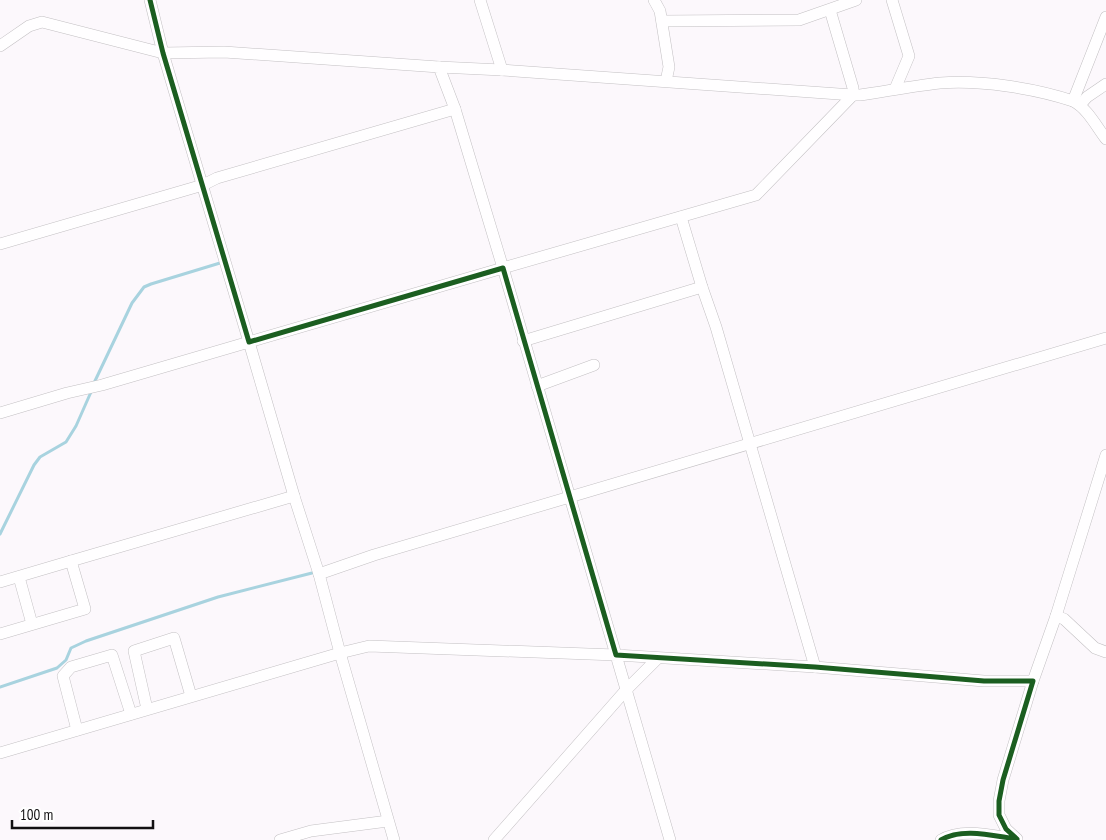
<svg xmlns="http://www.w3.org/2000/svg" width="1106" height="840" viewBox="0 0 1106 840" font-family="'PT Sans Narrow',sans-serif">
<rect width="100%" height="100%" fill="#fcf8fc"/>
<g fill="none" stroke-linecap="round" stroke-linejoin="round">
<g stroke="#a8d3df" stroke-width="3">
<path d="M 94,383 L 132,303 L 144,287 L 151,284 L 220,263"/>
<path d="M 0,534 L 34,465 L 40,457 L 66,442 L 76,426 L 91,392"/>
<path d="M 0,687 L 57,668 L 66,660 L 71,648 L 86,641 L 218,597 L 312,573"/>
</g>
<g stroke="#c3c0c3" stroke-width="12">
<g id="minor">
<path d="M 150,0 L 163,53 L 249,342 L 503,268 L 616,655 L 815,667 L 984,681 L 1033,681 L 1003,780 L 999,801 L 999,815 L 1006,829 L 1017,839 C 994,836 962,827 941,840"/>
<path d="M 480,0 L 502,70"/>
<path d="M 654,0 L 660,11 L 669,67 L 666,81"/>
<path d="M 892,0 L 909,56 L 895,89"/>
<path d="M 662,21 L 799,20 L 856,0"/>
<path d="M 0,46 L 29,26 L 42,22 L 163,53 L 224,52 L 439,67 L 455,109 L 503,268 L 756,195 L 853,95 L 853,88 L 830,10"/>
<path d="M 439,67 L 502,70 L 853,95 L 860,95 C 887,91 913,86 940,83 C 981,80 1034,88 1073,101 C 1088,109 1096,126 1106,139"/>
<path d="M 1073,101 L 1106,17"/>
<path d="M 1080,105 L 1087,97 L 1106,84"/>
<path d="M 681,217 L 702,287 L 716,327 L 815,667"/>
<path d="M 0,244 L 203,185 L 217,178 L 455,109"/>
<path d="M 523,341 L 702,287"/>
<path d="M 537,386 L 594,365"/>
<path d="M 0,413 L 67,393 L 102,385 L 249,342 L 294,496 L 319,574 L 340,653 L 394,840"/>
<path d="M 319,574 L 374,555 L 1106,338"/>
<path d="M 19,577 L 32,624"/>
<path d="M 0,582 L 71,561"/>
<path d="M 1056,616 L 1064,619 L 1095,648 L 1106,652"/>
<path d="M 0,634 L 85,609 L 71,561 L 294,496"/>
<path d="M 1033,681 L 1056,616 L 1106,455"/>
<path d="M 147,709 L 134,651 L 174,638 L 191,696"/>
<path d="M 77,730 L 63,676 L 71,667 L 112,655 L 131,714"/>
<path d="M 0,753 L 340,653 L 369,646 L 616,655 L 670,840"/>
<path d="M 280,840 L 311,831 L 388,821"/>
<path d="M 494,840 L 626,690 L 658,658"/>
</g>
</g>
<use href="#minor" stroke="#fffeff" stroke-width="11"/>
<g stroke="#fff" stroke-width="8">
<path id="cycleway" d="M 150,0 L 163,53 L 249,342 L 503,268 L 616,655 L 815,667 L 984,681 L 1033,681 L 1003,780 L 999,801 L 999,815 L 1006,829 L 1017,839 C 994,836 962,827 941,840"/>
</g>
<use href="#cycleway" stroke="#1b5e20" stroke-width="5"/>
</g>
<path d="M12 820v8h141v-8" fill="none" stroke="#121012" stroke-width="2.5"/>
<text x="20" y="820" font-size="15" fill="#121012" stroke="#ffffff" stroke-width="4" paint-order="stroke">100 m</text>
</svg>
